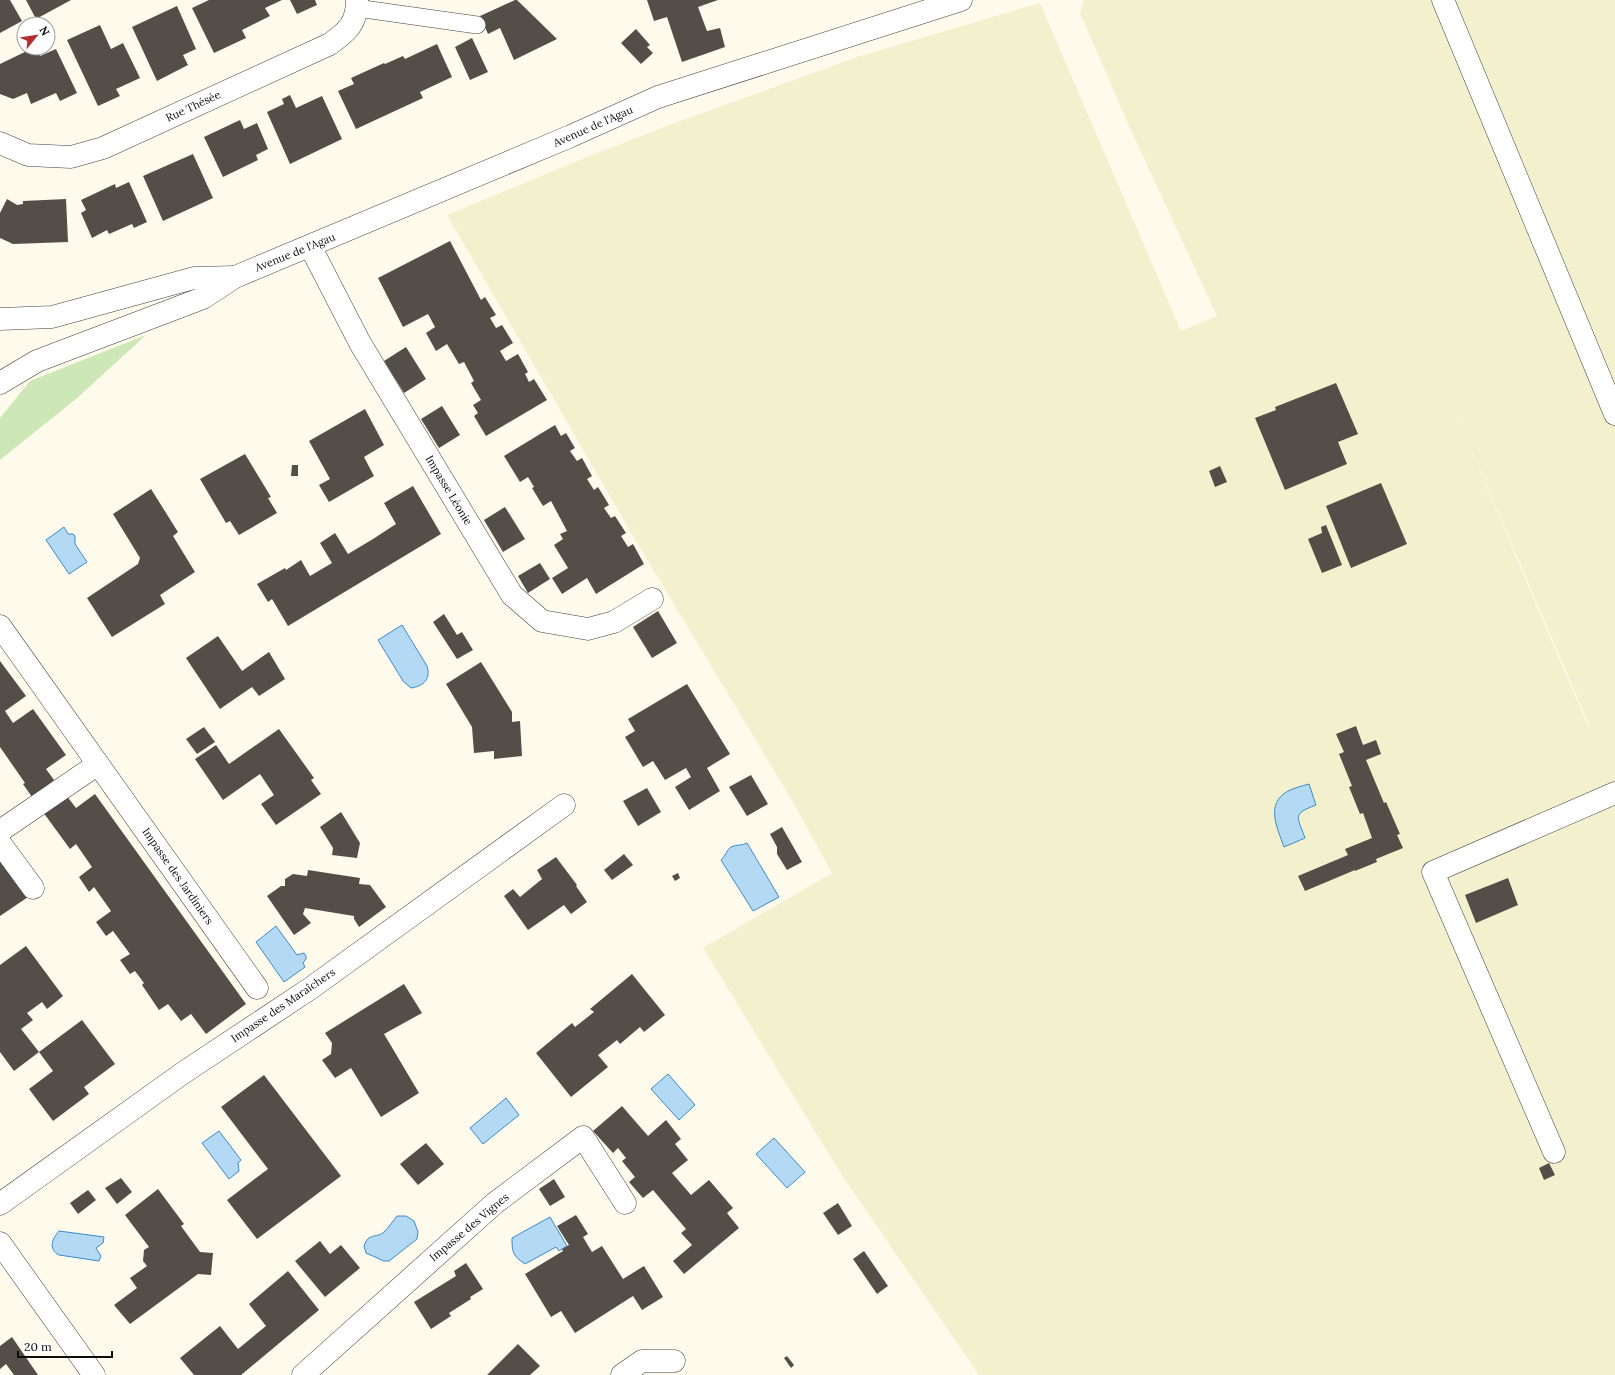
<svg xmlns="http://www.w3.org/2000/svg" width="1615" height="1375" viewBox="0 0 1615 1375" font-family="Lora,serif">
<rect width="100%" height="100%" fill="#fefbec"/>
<path fill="#f3f1cd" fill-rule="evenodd" d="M 1084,0 L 1615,0 L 1615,1375 L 979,1375 L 841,1174 L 703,948 L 832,873 L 790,797 L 637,543 L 447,215 L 587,157 L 672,124 L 857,57 L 1040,3 L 1181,331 L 1217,316 L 1128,124 L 1080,13 ZM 1455,411 L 1589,725 L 1588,726 L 1546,628 Z"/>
<path fill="#cee7b7" d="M 146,335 L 76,399 L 0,460 L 0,418 L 30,381 Z"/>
<g fill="#b3d9f4" stroke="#3c8bc8">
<path d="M 64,527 L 68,534 L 73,534 L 75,536 L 75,544 L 87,562 L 69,574 L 46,540 Z"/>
<path d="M 402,625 L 427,666 C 431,679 424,686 411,688 L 403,681 L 378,640 Z"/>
<path d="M 1309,784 L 1316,805 C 1292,814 1297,816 1305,838 L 1284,847 C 1277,827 1265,804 1288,791 C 1294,788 1302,786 1309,784 Z"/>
<path d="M 747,843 L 779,897 L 753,911 L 721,860 C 726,856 726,850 731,847 C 737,844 742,846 747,843 Z"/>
<path d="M 276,926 L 297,955 L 304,953 L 306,956 L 306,959 L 303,963 L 305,967 L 284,982 L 256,942 Z"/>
<path d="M 668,1074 L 695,1105 L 679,1120 L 651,1089 Z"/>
<path d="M 506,1098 L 519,1115 L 483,1144 L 470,1128 Z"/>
<path d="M 219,1131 L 241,1160 L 238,1163 L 239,1171 L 229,1179 L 202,1143 Z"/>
<path d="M 774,1138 L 805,1172 L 787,1188 L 756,1154 Z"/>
<path d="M 397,1216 L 406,1216 L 414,1221 L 418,1232 L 417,1239 L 389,1261 L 384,1261 L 366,1253 L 364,1246 C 369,1232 375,1239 384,1232 C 389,1227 393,1221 397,1216 Z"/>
<path d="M 550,1217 L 567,1246 L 559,1251 L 556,1247 L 525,1264 C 513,1256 512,1253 512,1238 Z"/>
<path d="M 59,1231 L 104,1237 L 103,1243 L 96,1248 L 101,1256 L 99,1261 L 59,1255 C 48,1249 52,1239 59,1231 Z"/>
</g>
<g fill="#544e49">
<path d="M 0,0 L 10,0 L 22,21 L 0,33 Z"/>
<path d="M 26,0 L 71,0 L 36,19 Z"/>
<path d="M 209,0 L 282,0 L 265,8 L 270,16 L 242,30 L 246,38 L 214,53 L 192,8 Z"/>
<path d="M 290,0 L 315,0 L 317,5 L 297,14 Z"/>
<path d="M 515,0 L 517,0 L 557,39 L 514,60 L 500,28 L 488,34 L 480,16 Z"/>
<path d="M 647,0 L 718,0 L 698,7 L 707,31 L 720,28 L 725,47 L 682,62 L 667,17 L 654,21 Z"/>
<path d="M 177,6 L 196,49 L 183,55 L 188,65 L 157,81 L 132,27 Z"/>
<path d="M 100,25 L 111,49 L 123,43 L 140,78 L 116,89 L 120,96 L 98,106 L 67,40 Z"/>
<path d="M 636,29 L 650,45 L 647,47 L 653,53 L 641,64 L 621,43 Z"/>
<path d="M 472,38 L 488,72 L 470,80 L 455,47 Z"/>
<path d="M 437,44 L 452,77 L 420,92 L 423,98 L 356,129 L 338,91 L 354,84 L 351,78 L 384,63 L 385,64 L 403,56 L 405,59 Z"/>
<path d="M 33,48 L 36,48 L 40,56 L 56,49 L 77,93 L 60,101 L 56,93 L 31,104 L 27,93 L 13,99 L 0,94 L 0,64 Z"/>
<path d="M 290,95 L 296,108 L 322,96 L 342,139 L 290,164 L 267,112 L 284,104 L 282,99 Z"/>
<path d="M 240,120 L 244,129 L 257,123 L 268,149 L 256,155 L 258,160 L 223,177 L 204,137 Z"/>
<path d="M 193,154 L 213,198 L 163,221 L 143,176 Z"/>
<path d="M 129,182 L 147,222 L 134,228 L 132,224 L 109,234 L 107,230 L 92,238 L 81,213 L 86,210 L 81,200 L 115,184 L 116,188 Z"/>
<path d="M 7,199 L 17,205 L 23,204 L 23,201 L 66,199 L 68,242 L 13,244 L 0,238 L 0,213 Z"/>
<path d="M 450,241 L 481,300 L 485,297 L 496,315 L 490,318 L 496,328 L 502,325 L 513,343 L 500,351 L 506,361 L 518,354 L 528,372 L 525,374 L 529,382 L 534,379 L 547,400 L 486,436 L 474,416 L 478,413 L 473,405 L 481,400 L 471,383 L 474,381 L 464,362 L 459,364 L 447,344 L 436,351 L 426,333 L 435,327 L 428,314 L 403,327 L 378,278 Z"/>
<path d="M 406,347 L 426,379 L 404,393 L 384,361 Z"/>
<path d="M 1336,383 L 1358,434 L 1338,442 L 1347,464 L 1285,490 L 1255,418 L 1276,410 L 1275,407 Z"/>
<path d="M 442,406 L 460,435 L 439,448 L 421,419 Z"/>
<path d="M 365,409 L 384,445 L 364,457 L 374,476 L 329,502 L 319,485 L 330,479 L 309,441 Z"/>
<path d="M 555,425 L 561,436 L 566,433 L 575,448 L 570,451 L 577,461 L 582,458 L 592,476 L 587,479 L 594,490 L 598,487 L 609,505 L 604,508 L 611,518 L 615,516 L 626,533 L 621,536 L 628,547 L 633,544 L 644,564 L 596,594 L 587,578 L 562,594 L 552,578 L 568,568 L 554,545 L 563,539 L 560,534 L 567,531 L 551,501 L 543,506 L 532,488 L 534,487 L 528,477 L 520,482 L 504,456 Z"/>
<path d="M 245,454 L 271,497 L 268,498 L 277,513 L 239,535 L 230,521 L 226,523 L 200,479 Z"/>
<path d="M 292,465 L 298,465 L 298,476 L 291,476 Z"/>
<path d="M 1220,466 L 1227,482 L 1215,487 L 1209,471 Z"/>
<path d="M 1381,483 L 1407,544 L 1351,568 L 1326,506 Z"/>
<path d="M 413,486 L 441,534 L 288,626 L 272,599 L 268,602 L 257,584 L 285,568 L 286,570 L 301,560 L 310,576 L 332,563 L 320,543 L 335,533 L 348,554 L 373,539 L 396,524 L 384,503 Z"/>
<path d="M 151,489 L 178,532 L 173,536 L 195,572 L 160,595 L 165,604 L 112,637 L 87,598 L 138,564 L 140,558 L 113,514 Z"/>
<path d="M 505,507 L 525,539 L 503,552 L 484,520 Z"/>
<path d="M 1326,525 L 1342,565 L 1322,573 L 1308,539 L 1322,533 L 1321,527 Z"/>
<path d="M 540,563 L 550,579 L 528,593 L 518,576 Z"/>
<path d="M 658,611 L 677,643 L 652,658 L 633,627 Z"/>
<path d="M 444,614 L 457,635 L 462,632 L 473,650 L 457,659 L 433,622 Z"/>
<path d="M 218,636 L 242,671 L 269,652 L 285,679 L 259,696 L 252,687 L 220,709 L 186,658 Z"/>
<path d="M 0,661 L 26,696 L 5,711 L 13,723 L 33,709 L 66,755 L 46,769 L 54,780 L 32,797 L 23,784 L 25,783 L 0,747 Z"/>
<path d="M 481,662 L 512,712 L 512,722 L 520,721 L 522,756 L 494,759 L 494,751 L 474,753 L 472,727 L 446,684 Z"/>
<path d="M 687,684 L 730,754 L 707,768 L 720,791 L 689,810 L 675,787 L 691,777 L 686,768 L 665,780 L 653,761 L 643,767 L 625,737 L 635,731 L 628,719 Z"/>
<path d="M 1356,726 L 1363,745 L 1376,740 L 1381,754 L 1366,760 L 1384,803 L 1386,802 L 1400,834 L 1397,835 L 1403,848 L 1376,859 L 1377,862 L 1355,871 L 1355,870 L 1305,891 L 1298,876 L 1348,855 L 1345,849 L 1372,838 L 1363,813 L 1360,814 L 1349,787 L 1352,786 L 1339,754 L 1344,752 L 1336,734 Z"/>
<path d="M 204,727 L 215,742 L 197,754 L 186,739 Z"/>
<path d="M 279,729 L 314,778 L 311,780 L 321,794 L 276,825 L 261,804 L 274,795 L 260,774 L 223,800 L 195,759 L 216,745 L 229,764 Z"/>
<path d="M 751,775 L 768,804 L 747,816 L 729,787 Z"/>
<path d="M 647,788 L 661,812 L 638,826 L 623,801 Z"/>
<path d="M 95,794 L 246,1004 L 206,1034 L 191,1014 L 181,1021 L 168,1004 L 159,1010 L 142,985 L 144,983 L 135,971 L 130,974 L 120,960 L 130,954 L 113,931 L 106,936 L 96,922 L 111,911 L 94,887 L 89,892 L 79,877 L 92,867 L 76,844 L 70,849 L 43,812 L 66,795 L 76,808 Z"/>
<path d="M 341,812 L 360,843 L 357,858 L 332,855 L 333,848 L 320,827 Z"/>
<path d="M 782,827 L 802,862 L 787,870 L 777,854 L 777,847 L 770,834 Z"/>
<path d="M 624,854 L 633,865 L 612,880 L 604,870 Z"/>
<path d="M 556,857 L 577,885 L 576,886 L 587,902 L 571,914 L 564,905 L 528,930 L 504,896 L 513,889 L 520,897 L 542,879 L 537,870 Z"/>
<path d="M 0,858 L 28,897 L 0,916 Z"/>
<path d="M 308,870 L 360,878 L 359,884 L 370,885 L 386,907 L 359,927 L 354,919 L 354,916 L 305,908 L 303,914 L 311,923 L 294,935 L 267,896 L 281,886 L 285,886 L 285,879 L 293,874 L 307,876 Z"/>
<path d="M 678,873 L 680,878 L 675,881 L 672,876 Z"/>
<path d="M 1508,878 L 1518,905 L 1476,923 L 1465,895 Z"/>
<path d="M 26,946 L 63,996 L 47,1009 L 42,1002 L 27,1013 L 33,1020 L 21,1029 L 39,1052 L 14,1071 L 0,1052 L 0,965 Z"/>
<path d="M 632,974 L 665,1015 L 644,1032 L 640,1027 L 620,1044 L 617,1040 L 598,1055 L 608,1067 L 571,1097 L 536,1053 L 572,1023 L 575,1027 L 594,1012 L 590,1009 Z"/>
<path d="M 404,984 L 422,1013 L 384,1034 L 419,1093 L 381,1117 L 351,1068 L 335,1078 L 322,1060 L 331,1054 L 332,1043 L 325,1033 Z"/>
<path d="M 82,1020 L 115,1064 L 84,1087 L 89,1094 L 53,1121 L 29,1089 L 53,1071 L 39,1052 Z"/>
<path d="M 264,1075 L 341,1176 L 257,1239 L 227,1200 L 268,1169 L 221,1107 Z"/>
<path d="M 622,1106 L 648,1136 L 666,1120 L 681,1139 L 675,1144 L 688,1160 L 672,1173 L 691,1195 L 709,1180 L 733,1208 L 727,1213 L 739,1228 L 684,1274 L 673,1261 L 692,1245 L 681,1233 L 686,1229 L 653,1190 L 643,1198 L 629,1182 L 635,1177 L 622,1161 L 626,1158 L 618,1148 L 613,1153 L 593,1131 Z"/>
<path d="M 426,1143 L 444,1164 L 418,1185 L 400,1164 Z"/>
<path d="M 1549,1163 L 1555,1175 L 1544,1180 L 1539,1168 Z"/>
<path d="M 121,1178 L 132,1192 L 117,1204 L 105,1188 Z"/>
<path d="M 554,1179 L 565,1197 L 550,1206 L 539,1189 Z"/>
<path d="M 158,1189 L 184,1224 L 181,1226 L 200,1252 L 213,1253 L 211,1275 L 198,1274 L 130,1324 L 114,1305 L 137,1288 L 130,1278 L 147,1266 L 143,1261 L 144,1250 L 149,1247 L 125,1215 Z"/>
<path d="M 88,1190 L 96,1200 L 78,1214 L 70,1203 Z"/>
<path d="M 838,1203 L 852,1226 L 838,1235 L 823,1213 Z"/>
<path d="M 576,1215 L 588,1234 L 583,1237 L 592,1252 L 602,1246 L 623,1279 L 644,1266 L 663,1297 L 642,1310 L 633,1296 L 575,1333 L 561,1311 L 551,1317 L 525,1274 L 563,1251 L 562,1249 L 569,1245 L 557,1226 Z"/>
<path d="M 320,1241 L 330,1254 L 341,1245 L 360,1268 L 325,1297 L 295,1261 Z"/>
<path d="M 864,1251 L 888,1286 L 877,1294 L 853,1259 Z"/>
<path d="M 466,1263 L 483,1289 L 470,1297 L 471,1299 L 449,1313 L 451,1316 L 431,1329 L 414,1302 L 456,1276 L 454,1271 Z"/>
<path d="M 288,1271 L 319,1310 L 241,1375 L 194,1375 L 180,1358 L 220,1326 L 238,1349 L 266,1326 L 249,1304 Z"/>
<path d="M 12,1337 L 38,1375 L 14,1375 L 6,1364 L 0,1369 L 0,1346 Z"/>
<path d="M 518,1344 L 540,1366 L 530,1375 L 487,1375 Z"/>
<path d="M 787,1356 L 794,1365 L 791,1368 L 784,1358 Z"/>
</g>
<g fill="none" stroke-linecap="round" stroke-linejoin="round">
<g stroke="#3f3f3f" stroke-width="18">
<path id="service" d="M 357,8 L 477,25"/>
</g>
<g stroke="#3f3f3f" stroke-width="23">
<g id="minor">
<path d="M 1443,0 L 1615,414"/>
<path d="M 0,143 L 28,155 L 71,157 L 103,148 L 330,44 C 348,31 357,23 357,0"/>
<path d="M 310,246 L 360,343 L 512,595 L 542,621 L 588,629 L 614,622 L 652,599"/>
<path d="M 0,626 L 257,988"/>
<path d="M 0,831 L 98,764"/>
<path d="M 0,843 L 33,888"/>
<path d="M 1554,1152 L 1433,872 L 1615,793"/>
<path d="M 0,1204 L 183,1073 L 311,988 L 564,805"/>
<path d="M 0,1243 L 94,1375"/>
<path d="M 303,1375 L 495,1203 L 583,1137 L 625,1203"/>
<path d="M 622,1375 L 642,1361 L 674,1361"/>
</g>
</g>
<g stroke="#3f3f3f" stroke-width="23">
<g id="tertiary">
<path d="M 0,319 L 52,317 L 194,278 L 235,277"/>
<path d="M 0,383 L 37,361 L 203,298 L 235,277 L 571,136 L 658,97 L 961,0"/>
</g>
</g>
<use href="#service" stroke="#fff" stroke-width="17"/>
<use href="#minor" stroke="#fff" stroke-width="22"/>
<use href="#tertiary" stroke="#fff" stroke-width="22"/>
</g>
<g text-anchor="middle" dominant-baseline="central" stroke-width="4" stroke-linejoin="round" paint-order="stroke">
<g font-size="11" fill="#0c0c0c" stroke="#fff">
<text transform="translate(193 106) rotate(-25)">Rue Thésée</text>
<text transform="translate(593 126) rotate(-24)">Avenue de l'Agau</text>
<text transform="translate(295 252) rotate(-22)">Avenue de l'Agau</text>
<text transform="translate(449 490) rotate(59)">Impasse Léonie</text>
<text transform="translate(178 876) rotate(55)">Impasse des Jardiniers</text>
<text transform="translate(283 1005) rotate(-34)">Impasse des Maraîchers</text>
<text transform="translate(469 1227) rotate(-40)">Impasse des Vignes</text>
</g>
</g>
<g transform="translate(36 36) rotate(60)"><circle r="19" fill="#ffffff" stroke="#9e9e9e"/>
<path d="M0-3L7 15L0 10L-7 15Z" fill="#b7292b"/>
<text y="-6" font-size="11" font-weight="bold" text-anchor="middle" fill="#0c0c0c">N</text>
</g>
<path d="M18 1351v6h94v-6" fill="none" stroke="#0c0c0c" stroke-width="2"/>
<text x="24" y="1351" font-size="12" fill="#0c0c0c" stroke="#ffffff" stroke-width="3" paint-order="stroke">20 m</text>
</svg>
